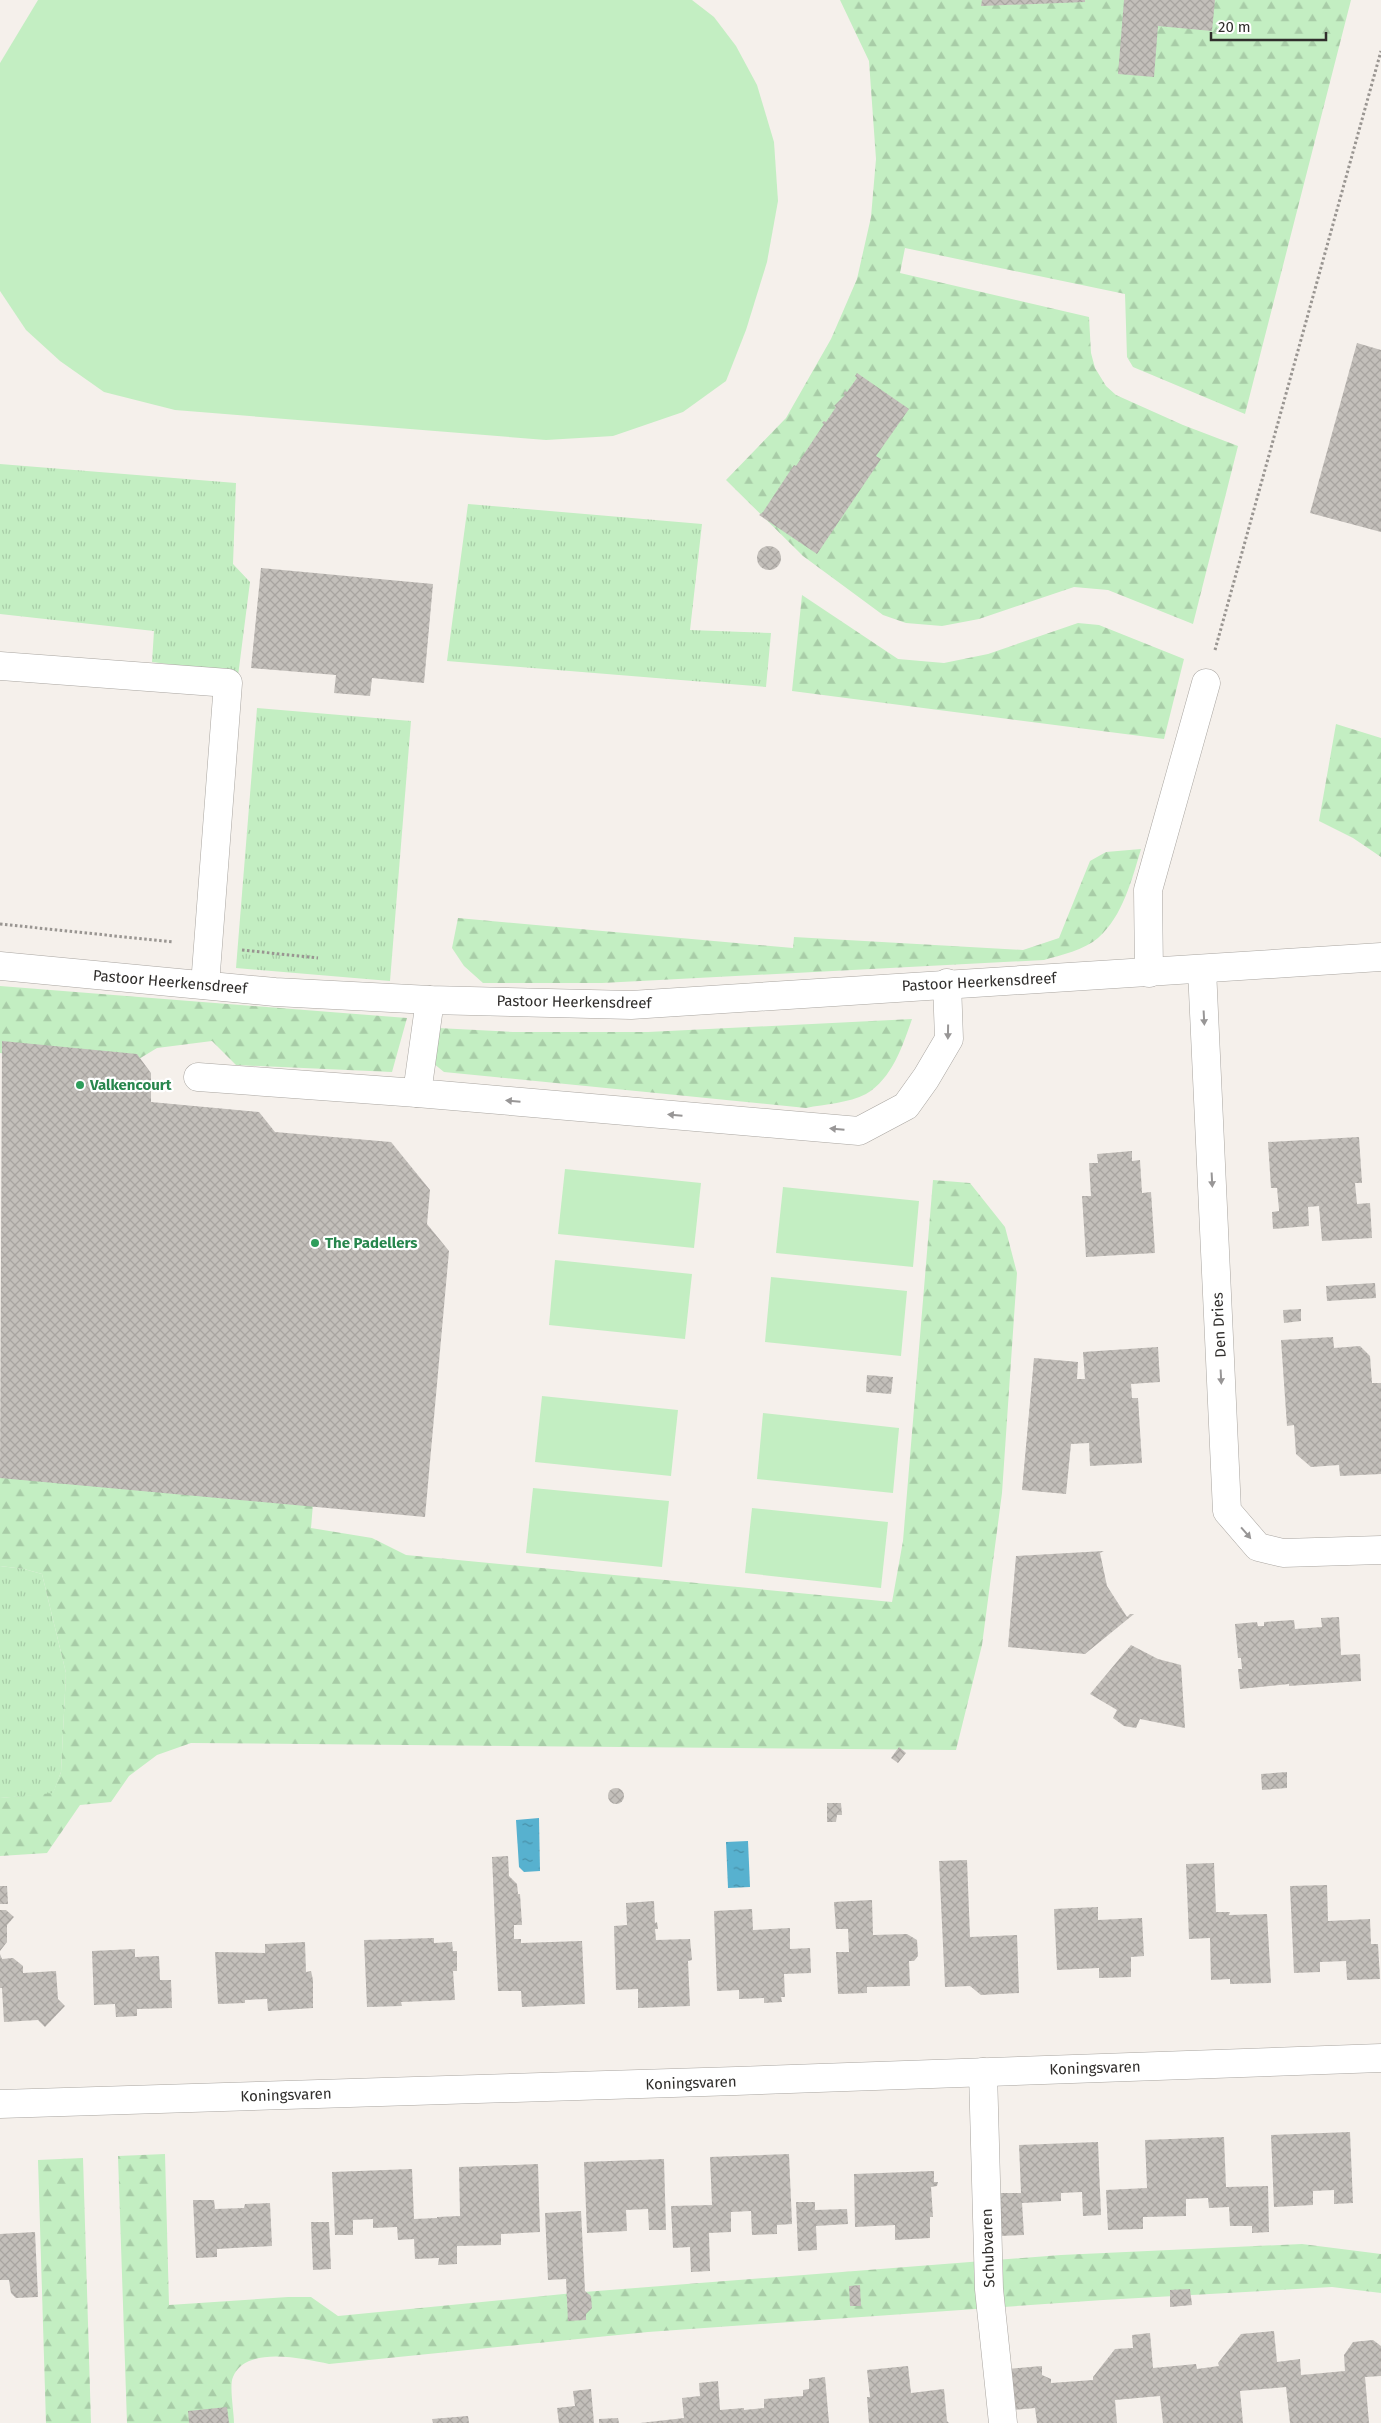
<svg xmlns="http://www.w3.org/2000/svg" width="1381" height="2423" viewBox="0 0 1381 2423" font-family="'Fira Sans',sans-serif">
<defs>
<pattern id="grass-tufts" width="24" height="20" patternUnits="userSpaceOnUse" patternTransform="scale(1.25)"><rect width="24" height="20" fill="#c3eec2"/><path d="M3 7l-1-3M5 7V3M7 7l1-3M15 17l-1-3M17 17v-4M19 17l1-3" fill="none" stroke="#a8cca7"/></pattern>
<pattern id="forest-firs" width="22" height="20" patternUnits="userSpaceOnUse" patternTransform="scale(1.25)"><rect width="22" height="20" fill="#c3eec2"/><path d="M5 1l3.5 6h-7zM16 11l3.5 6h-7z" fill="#a8cca7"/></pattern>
<pattern id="water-ripples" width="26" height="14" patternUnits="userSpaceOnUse" patternTransform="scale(1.25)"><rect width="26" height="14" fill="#57b1cf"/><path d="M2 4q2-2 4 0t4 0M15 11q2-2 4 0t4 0" fill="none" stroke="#4890a8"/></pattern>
<pattern id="building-cross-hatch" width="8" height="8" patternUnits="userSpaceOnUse" patternTransform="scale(1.25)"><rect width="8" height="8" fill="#c3bfba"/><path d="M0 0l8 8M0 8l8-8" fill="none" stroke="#a8a4a0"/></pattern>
</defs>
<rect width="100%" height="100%" fill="#f5f0eb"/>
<g fill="url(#grass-tufts)">
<path d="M 0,464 L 236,483 L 233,564 L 250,582 L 238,676 L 207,669 L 152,662 L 154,631 L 0,614 Z"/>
<path d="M 468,504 L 702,524 L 690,630 L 771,633 L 766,687 L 447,661 Z"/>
<path d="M 257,708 L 411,721 L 390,981 L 236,968 Z"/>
<path d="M 0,1566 L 24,1569 L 42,1574 L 66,1673 L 61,1772 L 53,1794 L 0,1798 Z"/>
</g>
<g fill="url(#forest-firs)">
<path d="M 840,0 L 1351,0 L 1245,414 L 1133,367 L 1127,357 L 1125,294 L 905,248 L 900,273 L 1089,317 L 1091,353 L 1095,368 L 1106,386 L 1116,395 L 1183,425 L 1238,446 L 1193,624 L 1108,590 L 1074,587 L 979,619 L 942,626 L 906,623 L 883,615 L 803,556 L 726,480 L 786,418 L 831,339 L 857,279 L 871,217 L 876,159 L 869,61 Z"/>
<path d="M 802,595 L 898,659 L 944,663 L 988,654 L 1078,623 L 1099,625 L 1184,659 L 1164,739 L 792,691 Z"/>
<path d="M 1336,724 L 1381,738 L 1381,857 L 1353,838 L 1319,821 Z"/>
<path d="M 1141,849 C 1132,879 1123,916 1098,938 C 1084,950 1061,955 1044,960 L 602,983 L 483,983 L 464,966 L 452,948 L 458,918 L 793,948 L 794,937 L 1023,950 L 1059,938 L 1090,861 L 1106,852 Z"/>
<path d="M 0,986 L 407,1018 L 392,1072 L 236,1065 L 212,1041 L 157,1048 L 124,1068 L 0,1053 Z"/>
<path d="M 912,1019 C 903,1045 892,1079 866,1094 C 849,1103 825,1104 806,1108 L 444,1072 L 433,1063 L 438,1028 L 513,1032 L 648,1032 Z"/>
<path d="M 933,1180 L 970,1183 L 1005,1227 L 1017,1273 L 1002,1493 L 982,1645 L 956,1750 L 191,1743 L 157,1755 L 129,1776 L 111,1802 L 80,1805 L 47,1853 L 0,1856 L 0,1798 L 53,1793 L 61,1772 L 66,1673 L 42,1574 L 24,1569 L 0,1566 L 0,1475 L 313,1504 L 311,1528 L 372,1538 L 406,1555 L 892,1602 L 903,1541 Z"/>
<path d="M 165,2154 L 169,2305 L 288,2297 L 311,2297 L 338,2316 L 584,2292 L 1061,2255 L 1302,2244 L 1381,2254 L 1381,2293 L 1332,2287 L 1103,2300 L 648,2332 L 329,2364 C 304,2359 246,2345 233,2377 C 229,2385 234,2413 234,2423 L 127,2423 L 118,2156 Z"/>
<path d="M 83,2158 L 91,2423 L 46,2423 L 38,2160 Z"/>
</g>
<g fill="#c3eec2">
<path d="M 38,0 L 692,0 L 714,17 L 736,46 L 757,85 L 774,142 L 778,201 L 767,262 L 746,330 L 726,381 L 683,412 L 613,436 L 546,440 L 175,410 L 104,392 L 60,361 L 26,330 L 0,291 L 0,63 Z"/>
<path d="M 565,1169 L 701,1183 L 694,1248 L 558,1234 Z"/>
<path d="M 783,1187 L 919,1201 L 913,1267 L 776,1253 Z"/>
<path d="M 555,1260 L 692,1274 L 685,1339 L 549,1325 Z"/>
<path d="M 771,1277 L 907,1291 L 901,1356 L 765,1342 Z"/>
<path d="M 542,1396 L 678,1410 L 671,1476 L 535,1462 Z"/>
<path d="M 763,1413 L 899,1428 L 893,1493 L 757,1479 Z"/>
<path d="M 533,1488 L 669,1501 L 662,1567 L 526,1553 Z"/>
<path d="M 752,1508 L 888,1522 L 881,1588 L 745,1573 Z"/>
</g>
<g fill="url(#water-ripples)">
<path d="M 539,1818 L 540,1871 L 524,1872 L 519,1867 L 516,1820 Z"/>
<path d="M 748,1841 L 750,1887 L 728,1888 L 726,1842 Z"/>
</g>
<g fill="url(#building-cross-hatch)">
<path d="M 982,0 L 1085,0 L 1085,2 L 981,6 Z"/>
<path d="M 1124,0 L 1215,0 L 1212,31 L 1158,26 L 1154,77 L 1118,74 Z"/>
<path d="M 1357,343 L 1381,350 L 1381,532 L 1310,513 Z"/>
<path d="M 857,373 L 909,409 L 876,456 L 881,459 L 817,554 L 759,515 L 763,512 L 794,465 L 796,466 L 824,424 L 822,423 L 824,421 L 826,422 L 836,407 L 834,406 L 845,395 L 843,394 L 845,391 L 847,392 L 857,378 L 855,376 Z"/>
<circle cx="769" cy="558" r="12"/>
<path d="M 261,568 L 433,584 L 424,683 L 372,678 L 370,696 L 334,693 L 336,675 L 251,668 Z"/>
<path d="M 2,1041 L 137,1054 L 151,1073 L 151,1102 L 259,1112 L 275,1132 L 391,1142 L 430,1190 L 427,1224 L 449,1251 L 425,1517 L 0,1478 Z"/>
<path d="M 1359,1137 L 1362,1183 L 1355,1183 L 1357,1204 L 1370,1203 L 1372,1238 L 1322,1241 L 1319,1206 L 1308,1207 L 1309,1226 L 1273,1229 L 1272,1212 L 1279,1211 L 1279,1209 L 1277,1188 L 1271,1188 L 1268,1142 Z"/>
<path d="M 1132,1151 L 1132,1161 L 1140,1160 L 1142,1193 L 1151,1192 L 1155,1253 L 1086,1257 L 1082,1196 L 1091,1196 L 1089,1163 L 1098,1163 L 1097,1154 Z"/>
<path d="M 1375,1283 L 1376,1298 L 1327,1301 L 1326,1286 Z"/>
<path d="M 1301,1309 L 1301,1321 L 1284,1323 L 1283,1310 Z"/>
<path d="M 1333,1337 L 1334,1348 L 1360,1346 L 1370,1356 L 1372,1383 L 1381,1383 L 1381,1474 L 1340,1476 L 1339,1465 L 1311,1467 L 1296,1454 L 1294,1425 L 1287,1426 L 1281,1340 Z"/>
<path d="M 1158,1347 L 1160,1382 L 1131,1384 L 1132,1398 L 1138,1398 L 1142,1463 L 1090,1466 L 1089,1443 L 1071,1444 L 1066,1494 L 1022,1490 L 1034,1358 L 1078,1362 L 1077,1379 L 1085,1379 L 1083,1352 Z"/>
<path d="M 867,1375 L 893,1377 L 891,1394 L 866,1392 Z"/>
<path d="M 1104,1551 L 1100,1553 L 1107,1586 L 1127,1617 L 1130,1614 L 1134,1614 L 1085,1654 L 1008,1647 L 1016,1556 Z"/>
<path d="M 1339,1617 L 1341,1655 L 1360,1654 L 1361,1681 L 1289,1686 L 1289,1684 L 1240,1689 L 1238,1669 L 1242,1669 L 1241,1658 L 1238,1658 L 1235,1624 L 1257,1622 L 1258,1626 L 1264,1626 L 1264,1622 L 1294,1620 L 1295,1629 L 1322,1627 L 1321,1618 Z"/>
<path d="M 1131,1645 L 1158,1659 L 1181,1665 L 1185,1728 L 1140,1719 L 1136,1728 L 1124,1726 L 1113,1718 L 1117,1710 L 1090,1694 Z"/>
<path d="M 899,1747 L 906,1753 L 898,1763 L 891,1758 Z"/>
<path d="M 1287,1772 L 1287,1788 L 1262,1790 L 1261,1774 Z"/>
<circle cx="616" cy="1796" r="8"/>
<path d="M 827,1803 L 841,1803 L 842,1815 L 837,1815 L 836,1822 L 827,1822 Z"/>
<path d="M 508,1856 L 509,1876 L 517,1884 L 518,1894 L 520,1894 L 522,1925 L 514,1925 L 514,1939 L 521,1939 L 521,1943 L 582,1941 L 585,2004 L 522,2007 L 521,1991 L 498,1991 L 492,1857 Z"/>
<path d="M 967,1860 L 970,1937 L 1017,1935 L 1019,1993 L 981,1995 L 970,1986 L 945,1987 L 939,1861 Z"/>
<path d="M 1214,1863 L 1216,1912 L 1230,1912 L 1229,1915 L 1267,1914 L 1271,1983 L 1230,1984 L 1230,1979 L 1211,1980 L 1210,1938 L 1189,1939 L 1186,1864 Z"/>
<path d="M 1327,1885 L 1328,1921 L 1370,1919 L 1371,1944 L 1378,1944 L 1380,1979 L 1347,1980 L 1346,1961 L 1320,1962 L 1320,1972 L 1294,1973 L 1290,1886 Z"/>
<path d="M 0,1886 L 7,1886 L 8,1904 L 0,1904 Z"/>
<path d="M 872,1900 L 873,1935 L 907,1934 L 917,1940 L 918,1956 L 914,1961 L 909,1961 L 910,1986 L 867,1987 L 867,1993 L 838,1994 L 836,1952 L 849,1952 L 848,1929 L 836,1929 L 834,1902 Z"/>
<path d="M 654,1901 L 655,1923 L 657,1922 L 658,1929 L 655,1929 L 656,1940 L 690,1939 L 692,1960 L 688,1961 L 690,2006 L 638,2008 L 638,1989 L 616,1990 L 614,1926 L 627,1925 L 626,1903 Z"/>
<path d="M 1098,1907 L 1098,1920 L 1142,1918 L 1144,1956 L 1131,1957 L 1131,1977 L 1099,1978 L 1099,1968 L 1057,1970 L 1054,1909 Z"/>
<path d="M 752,1909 L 753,1930 L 790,1928 L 790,1949 L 810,1948 L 811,1973 L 784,1974 L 785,1997 L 781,1997 L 782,2002 L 764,2003 L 764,1998 L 739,1999 L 739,1990 L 717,1991 L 714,1911 Z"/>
<path d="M 0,1910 L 6,1910 L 14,1917 L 7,1925 L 7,1942 L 0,1951 Z"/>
<path d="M 434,1938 L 434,1943 L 452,1942 L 453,1951 L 457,1951 L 457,1971 L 453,1971 L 455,2000 L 401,2002 L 402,2006 L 367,2007 L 364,1940 Z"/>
<path d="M 305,1942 L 306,1972 L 311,1971 L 313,1980 L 313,2008 L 268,2011 L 267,1999 L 245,2000 L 245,2003 L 218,2004 L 215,1952 L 265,1953 L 265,1944 Z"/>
<path d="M 135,1949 L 135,1957 L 159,1956 L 160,1980 L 171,1980 L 172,2008 L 137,2009 L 137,2016 L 116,2017 L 115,2004 L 94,2005 L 92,1951 Z"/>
<path d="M 0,1954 L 2,1959 L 13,1958 L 23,1966 L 23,1973 L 56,1971 L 58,1999 L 65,2006 L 45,2027 L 38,2020 L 4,2022 L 2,1988 L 0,1988 Z"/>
<path d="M 1350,2132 L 1353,2203 L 1334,2204 L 1334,2190 L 1313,2191 L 1313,2205 L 1274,2207 L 1271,2135 Z"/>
<path d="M 1224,2137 L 1226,2187 L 1268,2186 L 1269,2232 L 1252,2233 L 1252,2226 L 1230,2226 L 1229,2207 L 1209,2208 L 1208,2198 L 1186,2199 L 1186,2216 L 1143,2217 L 1143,2229 L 1108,2230 L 1106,2190 L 1147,2188 L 1145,2140 Z"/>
<path d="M 1098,2142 L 1101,2215 L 1083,2216 L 1082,2192 L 1061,2193 L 1061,2201 L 1022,2203 L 1024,2235 L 999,2236 L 998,2193 L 1021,2193 L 1019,2145 Z"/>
<path d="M 789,2154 L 792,2224 L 777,2225 L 777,2234 L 752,2235 L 751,2211 L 731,2212 L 731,2232 L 709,2233 L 710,2271 L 691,2272 L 690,2247 L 673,2248 L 671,2206 L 712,2205 L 710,2157 Z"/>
<path d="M 664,2159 L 666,2230 L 649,2230 L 648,2209 L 626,2210 L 627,2231 L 587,2233 L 584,2162 Z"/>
<path d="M 538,2164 L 540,2232 L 501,2234 L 501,2245 L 457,2246 L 457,2264 L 438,2265 L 439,2258 L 415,2259 L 414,2239 L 398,2240 L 397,2227 L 373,2228 L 373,2219 L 353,2220 L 353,2235 L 335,2235 L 332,2172 L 412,2169 L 414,2219 L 437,2218 L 437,2217 L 460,2216 L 459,2167 Z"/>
<path d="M 934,2171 L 934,2182 L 938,2182 L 937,2186 L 931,2187 L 933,2217 L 930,2217 L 930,2238 L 895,2240 L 895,2225 L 855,2227 L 854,2174 Z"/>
<path d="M 193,2200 L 214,2200 L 215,2209 L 244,2208 L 245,2204 L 270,2203 L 272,2246 L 217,2249 L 217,2257 L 196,2258 Z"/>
<path d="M 796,2202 L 815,2202 L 815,2210 L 847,2209 L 848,2224 L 816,2226 L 817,2250 L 798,2251 Z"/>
<path d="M 581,2211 L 585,2291 L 591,2296 L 592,2308 L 586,2314 L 586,2320 L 568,2321 L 566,2279 L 548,2280 L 545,2213 Z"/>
<path d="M 311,2222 L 329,2222 L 331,2269 L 313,2270 Z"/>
<path d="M 35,2232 L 38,2297 L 16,2298 L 11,2293 L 9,2280 L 0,2280 L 0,2234 Z"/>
<path d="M 860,2285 L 861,2306 L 850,2306 L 849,2286 Z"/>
<path d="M 1190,2289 L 1192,2305 L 1170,2307 L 1170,2290 Z"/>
<path d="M 1274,2331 L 1277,2362 L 1300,2359 L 1301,2375 L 1345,2371 L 1344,2355 L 1353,2342 L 1373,2340 L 1381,2346 L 1381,2376 L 1365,2377 L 1369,2423 L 1290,2423 L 1286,2387 L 1240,2391 L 1243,2423 L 1163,2423 L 1160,2396 L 1115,2400 L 1117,2423 L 1037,2423 L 1035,2408 L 1012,2410 L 1008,2369 L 1042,2366 L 1042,2375 L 1051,2379 L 1051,2383 L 1093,2380 L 1093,2377 L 1115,2349 L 1133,2348 L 1132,2335 L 1150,2333 L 1153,2368 L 1196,2364 L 1197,2369 L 1219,2366 L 1218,2363 L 1241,2334 Z"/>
<path d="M 908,2366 L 911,2393 L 944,2389 L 947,2421 L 949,2423 L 869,2423 L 867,2397 L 870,2397 L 867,2370 Z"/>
<path d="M 825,2377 L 829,2423 L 640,2423 L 684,2418 L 682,2398 L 700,2396 L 699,2383 L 718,2381 L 720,2410 L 744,2408 L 744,2410 L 764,2408 L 764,2399 L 803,2396 L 803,2390 L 809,2389 L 809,2379 Z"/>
<path d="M 591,2389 L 594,2423 L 559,2423 L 557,2408 L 575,2406 L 573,2391 Z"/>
<path d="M 227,2407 L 229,2423 L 189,2423 L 188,2411 Z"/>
<path d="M 468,2416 L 469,2423 L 433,2423 L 432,2419 Z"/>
<path d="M 618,2418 L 619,2423 L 599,2423 L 599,2419 Z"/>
</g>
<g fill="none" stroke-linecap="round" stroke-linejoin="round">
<g stroke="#a9a5a0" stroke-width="29">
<g id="minor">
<path d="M 0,666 L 228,683 L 205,985"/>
<path d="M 0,966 L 275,992 L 430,1000 L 631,1005 L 1381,957"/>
<path d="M 1202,969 L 1227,1511 L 1258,1547 L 1283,1553 L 1381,1550"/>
<path d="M 1149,973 L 1148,890 L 1206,683"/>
<path d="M 430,1000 L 417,1093 L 859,1131 L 906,1106 L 926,1078 L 949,1039 L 947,983"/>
<path d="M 198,1077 L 417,1093"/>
<path d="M 983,2072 L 989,2289 L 1003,2423"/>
<path d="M 0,2104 L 736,2081 L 1381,2058"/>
</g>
</g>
<g stroke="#999591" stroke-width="3" stroke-dasharray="2.5 2.5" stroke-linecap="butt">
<path d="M 1215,650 L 1381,51"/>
<path d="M 0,924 L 173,942"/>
<path d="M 242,950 L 318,958"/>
</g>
<use href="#minor" stroke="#fff" stroke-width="28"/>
</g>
<defs><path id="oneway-solid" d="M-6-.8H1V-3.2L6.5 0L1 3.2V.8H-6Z" transform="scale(1.25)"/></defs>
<g fill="#989696">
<use href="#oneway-solid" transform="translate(1204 1018) rotate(87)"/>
<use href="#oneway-solid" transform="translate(948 1032) rotate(91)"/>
<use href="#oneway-solid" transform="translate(513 1101) rotate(-175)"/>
<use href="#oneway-solid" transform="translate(675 1115) rotate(-175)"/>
<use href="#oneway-solid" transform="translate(837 1129) rotate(-175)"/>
<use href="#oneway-solid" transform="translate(1212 1180) rotate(87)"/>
<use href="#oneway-solid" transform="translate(1221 1377) rotate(87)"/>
<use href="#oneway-solid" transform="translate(1246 1533) rotate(49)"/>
</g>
<g fill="#2e9e5b" stroke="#fff" stroke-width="2">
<circle cx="80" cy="1085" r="5"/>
<circle cx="315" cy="1243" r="5"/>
</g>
<g text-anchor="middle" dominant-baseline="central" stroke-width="4.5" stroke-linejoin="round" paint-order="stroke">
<g font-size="15" fill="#302e2c" stroke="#fff">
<text transform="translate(170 982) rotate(5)">Pastoor Heerkensdreef</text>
<text transform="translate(979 982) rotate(-3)">Pastoor Heerkensdreef</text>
<text transform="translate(574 1002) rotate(1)">Pastoor Heerkensdreef</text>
<text transform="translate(1219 1325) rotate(-93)">Den Dries</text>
<text transform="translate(1095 2068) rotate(-2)">Koningsvaren</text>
<text transform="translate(691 2083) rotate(-2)">Koningsvaren</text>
<text transform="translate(286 2095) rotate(-2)">Koningsvaren</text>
<text transform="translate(988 2248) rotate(-92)">Schubvaren</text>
</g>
<g font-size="15" font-weight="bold" fill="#27864d" stroke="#fff" text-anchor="start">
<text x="90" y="1085">Valkencourt</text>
<text x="325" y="1243">The Padellers</text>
</g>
</g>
<path d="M1211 32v8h115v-8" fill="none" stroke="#302e2c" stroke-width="2.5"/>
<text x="1218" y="32" font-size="15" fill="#302e2c" stroke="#ffffff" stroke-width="4" paint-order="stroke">20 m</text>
</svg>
